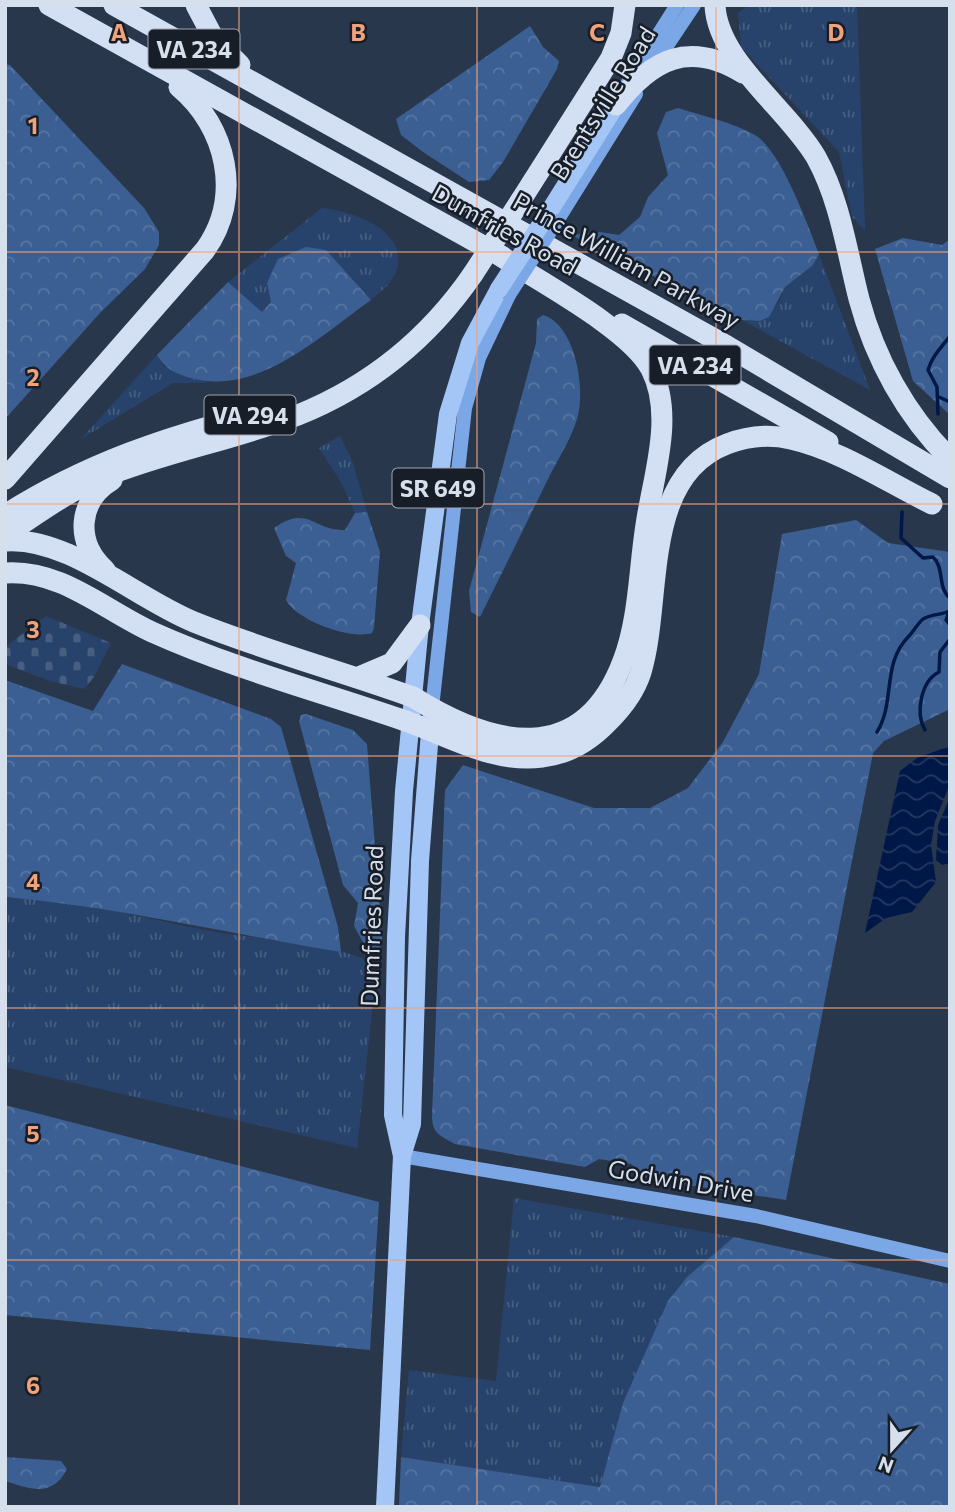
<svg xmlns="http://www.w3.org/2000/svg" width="955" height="1512" viewBox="0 0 955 1512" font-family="Commissioner,sans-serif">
<defs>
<pattern id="grass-tufts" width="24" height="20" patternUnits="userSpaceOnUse" patternTransform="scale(1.75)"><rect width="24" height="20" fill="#28436b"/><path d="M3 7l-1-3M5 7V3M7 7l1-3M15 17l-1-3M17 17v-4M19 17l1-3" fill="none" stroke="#465e80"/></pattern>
<pattern id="forest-crowns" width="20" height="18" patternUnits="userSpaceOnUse" patternTransform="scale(1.75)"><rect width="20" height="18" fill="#3b5f93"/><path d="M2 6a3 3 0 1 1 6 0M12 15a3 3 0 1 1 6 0" fill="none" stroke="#5776a2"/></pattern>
<pattern id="cemetery-stones" width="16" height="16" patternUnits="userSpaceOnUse" patternTransform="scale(1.75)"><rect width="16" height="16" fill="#28436b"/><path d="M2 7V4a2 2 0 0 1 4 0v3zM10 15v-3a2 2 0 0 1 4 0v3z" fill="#465e80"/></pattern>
<pattern id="water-waves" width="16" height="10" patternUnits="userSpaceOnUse" patternTransform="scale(1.75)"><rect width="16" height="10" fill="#001847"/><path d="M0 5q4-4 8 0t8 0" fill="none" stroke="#243962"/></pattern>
</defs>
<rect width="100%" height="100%" fill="#29374c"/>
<g fill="url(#grass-tufts)">
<path d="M 750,5 L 857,5 L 865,230 L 852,217 L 839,152 L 741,47 L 738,13 Z"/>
<path d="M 322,208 C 354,211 415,233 394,276 C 390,285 379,293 371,300 L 326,250 L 267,283 L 271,302 L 262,313 L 228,282 Z"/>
<path d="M 819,254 L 870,390 L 742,320 L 760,321 L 779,302 L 785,287 L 813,265 Z"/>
<path d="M 157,355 L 163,366 L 208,383 L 173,383 L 81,439 Z"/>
<path d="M 340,436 L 352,460 L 367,512 L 355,513 L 341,482 L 319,448 Z"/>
<path d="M 5,898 C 79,899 151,921 223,933 C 249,937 349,948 365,960 C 374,966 374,975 375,984 L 357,1148 L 5,1067 Z"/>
<path d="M 514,1198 L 734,1237 L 687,1277 L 623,1403 L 600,1487 L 401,1457 L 409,1370 L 496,1381 Z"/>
</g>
<g fill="url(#forest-crowns)">
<path d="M 530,26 L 543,47 L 559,61 L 557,69 L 503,162 L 489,180 L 469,182 L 423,152 L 401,135 L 396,119 Z"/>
<path d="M 5,64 L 10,65 L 144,208 L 159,232 L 159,245 L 145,269 L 100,313 L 5,419 Z"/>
<path d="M 678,108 C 703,116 732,122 755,135 C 781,150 808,226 819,254 L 813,265 L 785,287 L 769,317 L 760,321 L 742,320 L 571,235 L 600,232 L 619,235 L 640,217 L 648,197 L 668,175 L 657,133 L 666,112 Z"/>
<path d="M 903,238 L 942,245 L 950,239 L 950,415 L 913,381 L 875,249 Z"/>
<path d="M 306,247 L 326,250 L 371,300 C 320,336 257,397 191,378 C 176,374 164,368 157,355 L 228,282 L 262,312 L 271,302 L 267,283 L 278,259 Z"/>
<path d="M 543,315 C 576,325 586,390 577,419 C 571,439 558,459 549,477 C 526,524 503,571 480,617 L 471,612 L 469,591 L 536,343 L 537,319 Z"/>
<path d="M 367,512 L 380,552 L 374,628 L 372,633 C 350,640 296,620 286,600 L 296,563 L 286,556 L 274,528 C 308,504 313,531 345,530 L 355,513 Z"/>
<path d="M 856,520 L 888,543 L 950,552 L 950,709 L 884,741 L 873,753 L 786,1200 L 649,1179 L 631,1164 L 599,1159 L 585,1167 L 455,1144 C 441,1136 432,1134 432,1116 L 445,790 L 463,765 L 594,808 L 650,808 L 688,788 L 723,742 L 759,674 L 782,534 Z"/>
<path d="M 122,664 L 271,719 L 281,727 L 338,927 L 341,952 C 229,934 119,907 5,897 L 5,680 L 93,711 Z"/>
<path d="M 306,714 L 353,730 L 367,744 L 381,924 L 382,943 L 376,954 L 369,953 L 354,926 L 358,903 L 343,885 L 299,721 L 301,715 Z"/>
<path d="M 5,1105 L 379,1202 L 370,1350 L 5,1315 Z"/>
<path d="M 734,1237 L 950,1284 L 950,1507 L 399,1507 L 401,1457 L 600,1487 L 623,1403 L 668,1301 L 687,1277 Z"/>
<path d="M 5,1457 L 61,1461 L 67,1469 C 52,1498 31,1489 5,1481 Z"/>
</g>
<path fill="url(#cemetery-stones)" d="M 46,616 L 111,643 L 94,677 L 84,689 L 50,681 L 5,664 L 5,647 Z"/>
<g fill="url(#water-waves)">
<path d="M 950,746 L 950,784 L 935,821 L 931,845 L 936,882 L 912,912 L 886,918 L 865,933 L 900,771 L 917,758 Z"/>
<path d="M 950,797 L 950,863 L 942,865 L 936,860 L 938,825 Z"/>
</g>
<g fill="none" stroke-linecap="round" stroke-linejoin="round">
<g stroke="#001847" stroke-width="3.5">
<path d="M 939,397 L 950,402"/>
<path d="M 938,414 L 937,387 L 928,370 C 932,356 941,348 950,336"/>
<path d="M 902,512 L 901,538 L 923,558 L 933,557 C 945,568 937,588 950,598"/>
<path d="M 949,612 L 946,620 L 950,625"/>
<path d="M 925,730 C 915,713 921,681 939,672 L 940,652 L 950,639"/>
<path d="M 877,732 C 896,701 881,664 909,636 C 914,631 918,623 923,619 C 931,614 941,615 950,611"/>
</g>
<g stroke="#7ba7e7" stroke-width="14">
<path d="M 652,68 L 694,5"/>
<path d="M 627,84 L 677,5"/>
<path d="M 557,221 L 636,94"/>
<path d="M 432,708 L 465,408 L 479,358 L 509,295"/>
<path d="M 402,1156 L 756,1216 L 950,1261"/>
</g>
<g stroke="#a4c6f7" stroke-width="18">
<path d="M 547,215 L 616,105"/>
<path d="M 402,1156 L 393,1115 L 396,937 L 404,791 L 420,625 L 448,414 L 470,343 L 499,289"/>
<path d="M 385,1507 L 402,1156 L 412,1124 L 420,861 L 431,719"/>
</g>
<g stroke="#d3e0f4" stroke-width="21">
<path d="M 49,5 L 503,257"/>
<path d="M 114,5 L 727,346 L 950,478"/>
<path d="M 196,5 L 214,39 L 240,65"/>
<path d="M 715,5 C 717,60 787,108 816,157 C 840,200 847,252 859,299 C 875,359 906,415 950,459"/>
<path d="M 616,105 C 652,59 689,40 743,73"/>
<path d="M 521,200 L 611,58 L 621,33 L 625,5"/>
<path d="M 622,324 L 828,442"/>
<path d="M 5,479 L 205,250 C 243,197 227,127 179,87"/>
<path d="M 5,515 C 85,464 170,435 261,413"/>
<path d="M 5,535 C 36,515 66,492 101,478 C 164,452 234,440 298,415 C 370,386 429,338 473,274"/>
<path d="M 5,541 C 68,536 135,598 194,622 C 266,651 341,671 413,697 C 491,746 582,770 623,661 C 639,620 639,569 646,525 C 653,476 675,416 651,369 C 630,329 538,281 499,255"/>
<path d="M 105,570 C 75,543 77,501 112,480"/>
<path d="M 5,573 C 61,569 104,610 152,632 C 232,668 318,691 400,719 C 446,734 492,764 542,757 C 569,754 591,740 609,721 C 623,707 635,691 641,672 C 663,599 640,477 727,444 C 748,436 770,434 791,439 C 840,450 887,482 932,504"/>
<path d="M 359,677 L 392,663 L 420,625"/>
</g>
<path stroke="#7ba7e7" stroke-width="14" d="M 509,295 L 557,221"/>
<path stroke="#a4c6f7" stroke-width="18" d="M 499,289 L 547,215"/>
<path stroke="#d3e0f4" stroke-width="21" d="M 473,274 L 521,200"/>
</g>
<path fill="none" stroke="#f0a27a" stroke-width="2" stroke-opacity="0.55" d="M 239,5 L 239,1507M 477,5 L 477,1507M 716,5 L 716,1507M 5,252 L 950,252M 5,504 L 950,504M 5,756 L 950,756M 5,1008 L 950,1008M 5,1260 L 950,1260"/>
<g text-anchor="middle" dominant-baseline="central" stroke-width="5" stroke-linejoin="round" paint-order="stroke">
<g fill="#181e28" stroke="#9da5b1" stroke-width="2">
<rect x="148.5" y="29.5" width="91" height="39" rx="5"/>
<rect x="649.5" y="345.5" width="91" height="39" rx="5"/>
<rect x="204.5" y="395.5" width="91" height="39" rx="5"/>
<rect x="392.5" y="468.5" width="91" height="39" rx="5"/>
</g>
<g font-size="23" font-weight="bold" fill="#d6dfec">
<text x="194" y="49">VA 234</text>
<text x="695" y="365">VA 234</text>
<text x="250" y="415">VA 294</text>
<text x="438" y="488">SR 649</text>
</g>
<g font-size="24" fill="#d6dfec" stroke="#181e28">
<text transform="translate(602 103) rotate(-58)">Brentsville Road</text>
<text transform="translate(505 229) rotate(29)">Dumfries Road</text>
<text transform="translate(627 260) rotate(29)">Prince William Parkway</text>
<text transform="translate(371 926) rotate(-88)">Dumfries Road</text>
<text transform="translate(681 1180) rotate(10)">Godwin Drive</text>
</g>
</g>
<g font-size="23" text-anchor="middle" font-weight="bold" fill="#f0a27a" stroke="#181e28" stroke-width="5" stroke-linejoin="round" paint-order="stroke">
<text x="119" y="41">A</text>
<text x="358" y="41">B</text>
<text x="597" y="41">C</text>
<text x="836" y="41">D</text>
<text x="33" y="134">1</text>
<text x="33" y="386">2</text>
<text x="33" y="638">3</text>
<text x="33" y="890">4</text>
<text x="33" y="1142">5</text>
<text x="33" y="1394">6</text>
</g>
<rect width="955" height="1512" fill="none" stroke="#d6dfec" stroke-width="14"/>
<g transform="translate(892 1449) rotate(201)" stroke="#181e28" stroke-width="5" paint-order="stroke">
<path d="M0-5L12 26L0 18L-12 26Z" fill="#d6dfec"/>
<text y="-10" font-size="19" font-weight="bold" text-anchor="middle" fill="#d6dfec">N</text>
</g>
</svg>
